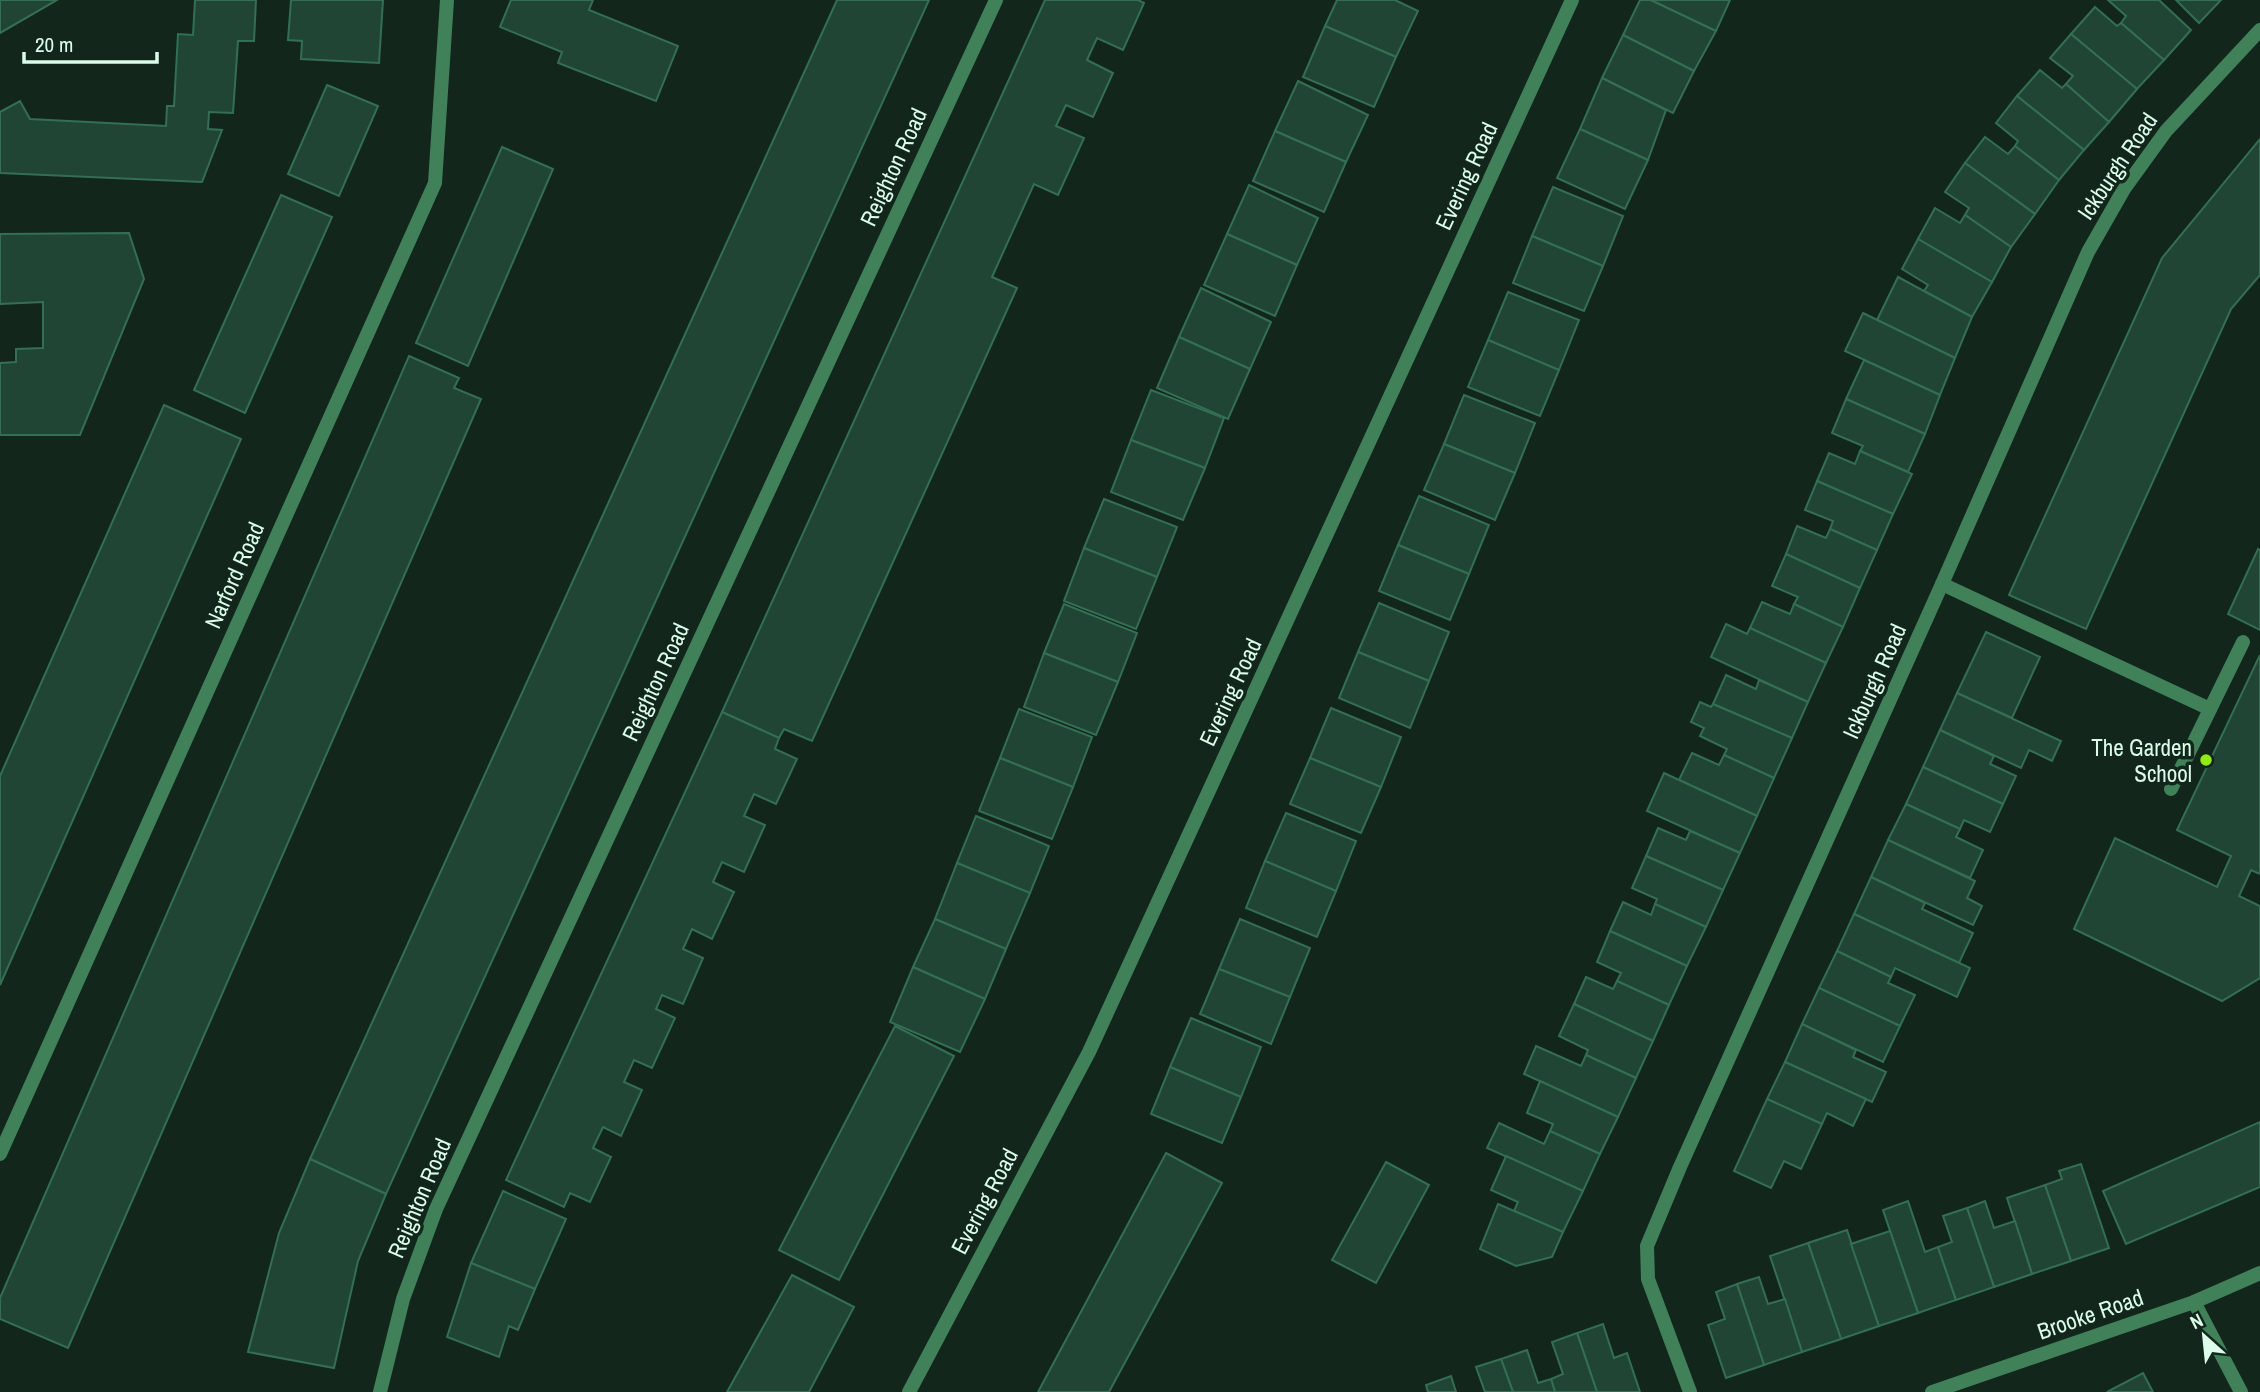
<svg xmlns="http://www.w3.org/2000/svg" width="2260" height="1392" viewBox="0 0 2260 1392" font-family="'Archivo Narrow',sans-serif">
<rect width="100%" height="100%" fill="#12261c"/>
<g fill="#204534" stroke="#346f53" stroke-width="2">
<path d="M 0,0 L 57,0 L 0,33 Z"/>
<path d="M 195,0 L 256,0 L 254,41 L 238,41 L 233,113 L 209,112 L 208,129 L 222,130 L 202,182 L 0,173 L 0,112 L 20,101 L 30,119 L 166,126 L 167,106 L 174,106 L 178,34 L 193,35 Z"/>
<path d="M 291,0 L 383,0 L 379,63 L 301,59 L 302,41 L 288,40 Z"/>
<path d="M 511,0 L 593,0 L 589,10 L 678,46 L 656,101 L 558,63 L 562,52 L 500,27 Z"/>
<path d="M 837,0 L 929,0 L 386,1194 L 310,1159 Z"/>
<path d="M 1045,0 L 1138,0 L 1144,3 L 1123,50 L 1097,38 L 1087,60 L 1113,73 L 1093,117 L 1066,105 L 1056,126 L 1084,138 L 1058,195 L 1034,184 L 992,277 L 1017,288 L 812,741 L 784,729 L 779,738 L 722,712 Z"/>
<path d="M 1337,0 L 1395,0 L 1418,11 L 1396,57 L 1325,26 Z"/>
<path d="M 1640,0 L 1651,0 L 1716,31 L 1694,71 L 1623,35 Z"/>
<path d="M 1651,0 L 1730,0 L 1716,31 Z"/>
<path d="M 2108,0 L 2159,0 L 2191,30 L 2164,60 L 2121,23 L 2126,16 Z"/>
<path d="M 2176,0 L 2221,0 L 2199,23 Z"/>
<path d="M 2095,7 L 2117,26 L 2121,23 L 2164,60 L 2137,89 L 2071,34 Z"/>
<path d="M 1325,26 L 1396,57 L 1374,107 L 1303,77 Z"/>
<path d="M 2071,34 L 2137,89 L 2109,122 L 2066,84 L 2073,76 L 2050,58 Z"/>
<path d="M 1623,35 L 1694,71 L 1673,113 L 1602,78 Z"/>
<path d="M 2040,70 L 2062,88 L 2066,84 L 2109,122 L 2084,150 L 2017,96 Z"/>
<path d="M 1602,78 L 1666,110 L 1648,160 L 1580,129 Z"/>
<path d="M 1298,81 L 1368,115 L 1346,162 L 1275,131 Z"/>
<path d="M 327,85 L 378,106 L 339,196 L 288,174 Z"/>
<path d="M 2017,96 L 2084,150 L 2059,180 L 2015,146 L 2018,141 L 1996,123 Z"/>
<path d="M 1580,129 L 1648,160 L 1625,209 L 1557,178 Z"/>
<path d="M 1275,131 L 1346,162 L 1324,212 L 1253,181 Z"/>
<path d="M 1985,137 L 2008,154 L 2015,146 L 2059,180 L 2035,214 L 1965,163 Z"/>
<path d="M 2260,139 L 2260,275 L 2231,309 L 2086,629 L 2009,595 L 2162,258 Z"/>
<path d="M 502,147 L 553,169 L 468,366 L 416,343 Z"/>
<path d="M 1965,163 L 2035,214 L 2011,247 L 1965,215 L 1969,208 L 1945,192 Z"/>
<path d="M 1249,185 L 1318,218 L 1297,265 L 1227,234 Z"/>
<path d="M 1553,187 L 1623,216 L 1603,266 L 1532,236 Z"/>
<path d="M 281,195 L 332,217 L 245,413 L 194,390 Z"/>
<path d="M 1935,208 L 1960,223 L 1965,215 L 2011,247 L 1992,282 L 1918,239 Z"/>
<path d="M 129,233 L 144,279 L 80,435 L 0,435 L 0,363 L 16,362 L 16,349 L 43,348 L 43,302 L 0,304 L 0,234 Z"/>
<path d="M 1227,234 L 1297,265 L 1275,316 L 1204,285 Z"/>
<path d="M 1532,236 L 1603,266 L 1584,311 L 1513,283 Z"/>
<path d="M 1918,239 L 1992,282 L 1972,317 L 1924,291 L 1928,285 L 1902,269 Z"/>
<path d="M 1898,277 L 1972,317 L 1955,358 L 1877,320 Z"/>
<path d="M 1201,288 L 1271,322 L 1250,369 L 1179,337 Z"/>
<path d="M 1508,292 L 1579,320 L 1559,370 L 1488,340 Z"/>
<path d="M 1863,313 L 1955,358 L 1940,395 L 1845,351 Z"/>
<path d="M 1179,337 L 1250,369 L 1228,419 L 1157,388 Z"/>
<path d="M 1488,340 L 1559,370 L 1540,416 L 1468,387 Z"/>
<path d="M 409,356 L 459,378 L 454,388 L 481,399 L 68,1348 L 0,1319 L 0,1298 Z"/>
<path d="M 1864,360 L 1940,395 L 1925,434 L 1846,399 Z"/>
<path d="M 1151,390 L 1224,418 L 1205,468 L 1131,440 Z"/>
<path d="M 1464,395 L 1535,423 L 1515,473 L 1444,444 Z"/>
<path d="M 1846,399 L 1925,434 L 1908,472 L 1860,451 L 1863,446 L 1832,433 Z"/>
<path d="M 164,405 L 241,439 L 0,985 L 0,776 Z"/>
<path d="M 1131,440 L 1205,468 L 1183,520 L 1111,492 Z"/>
<path d="M 1444,444 L 1515,473 L 1495,520 L 1424,490 Z"/>
<path d="M 1860,451 L 1912,474 L 1893,514 L 1817,481 L 1829,453 L 1855,464 Z"/>
<path d="M 1817,481 L 1893,514 L 1877,550 L 1830,529 L 1833,521 L 1805,510 Z"/>
<path d="M 1419,496 L 1489,525 L 1469,574 L 1398,545 Z"/>
<path d="M 1104,499 L 1177,527 L 1157,577 L 1084,548 Z"/>
<path d="M 1797,526 L 1826,538 L 1830,529 L 1877,550 L 1860,588 L 1786,554 Z"/>
<path d="M 1398,545 L 1469,574 L 1450,620 L 1379,591 Z"/>
<path d="M 1084,548 L 1157,577 L 1136,629 L 1064,601 Z"/>
<path d="M 2258,549 L 2260,550 L 2260,630 L 2228,614 Z"/>
<path d="M 1786,554 L 1860,588 L 1843,627 L 1794,604 L 1798,597 L 1772,586 Z"/>
<path d="M 1762,602 L 1790,614 L 1794,604 L 1843,627 L 1826,663 L 1750,628 Z"/>
<path d="M 1379,603 L 1449,632 L 1429,681 L 1358,652 Z"/>
<path d="M 1064,604 L 1137,633 L 1118,682 L 1044,653 Z"/>
<path d="M 1726,624 L 1747,634 L 1750,628 L 1826,663 L 1808,702 L 1711,657 Z"/>
<path d="M 1986,632 L 2040,657 L 2012,718 L 1957,693 Z"/>
<path d="M 1358,652 L 1429,681 L 1410,728 L 1339,698 Z"/>
<path d="M 1044,653 L 1118,682 L 1096,735 L 1024,707 Z"/>
<path d="M 2260,655 L 2260,874 L 2251,870 L 2239,896 L 2260,906 L 2260,978 L 2222,1001 L 2074,929 L 2115,838 L 2217,887 L 2231,856 L 2177,830 Z"/>
<path d="M 1726,675 L 1756,689 L 1759,680 L 1808,702 L 1792,738 L 1713,704 Z"/>
<path d="M 1957,693 L 2061,741 L 2052,761 L 2029,750 L 2021,768 L 1940,730 Z"/>
<path d="M 1700,702 L 1711,707 L 1713,704 L 1792,738 L 1774,778 L 1724,755 L 1727,749 L 1700,736 L 1704,728 L 1691,722 Z"/>
<path d="M 1331,708 L 1401,737 L 1381,787 L 1310,758 Z"/>
<path d="M 1019,709 L 1092,737 L 1073,787 L 1000,758 Z"/>
<path d="M 722,712 L 779,738 L 775,749 L 797,759 L 776,804 L 754,794 L 744,816 L 765,825 L 744,872 L 722,862 L 713,882 L 734,892 L 712,939 L 692,929 L 683,949 L 703,958 L 683,1004 L 662,995 L 656,1009 L 675,1018 L 652,1068 L 634,1060 L 624,1082 L 642,1090 L 621,1136 L 603,1127 L 593,1148 L 611,1157 L 590,1202 L 570,1193 L 564,1207 L 506,1180 Z"/>
<path d="M 1940,730 L 1994,756 L 1990,764 L 2016,776 L 2003,804 L 1923,767 Z"/>
<path d="M 1692,753 L 1719,765 L 1724,755 L 1774,778 L 1757,816 L 1679,780 Z"/>
<path d="M 1000,758 L 1073,787 L 1052,839 L 979,811 Z"/>
<path d="M 1310,758 L 1381,787 L 1361,833 L 1290,804 Z"/>
<path d="M 1923,767 L 2003,804 L 1990,832 L 1964,820 L 1960,829 L 1906,804 Z"/>
<path d="M 1664,773 L 1757,816 L 1740,853 L 1647,811 Z"/>
<path d="M 1906,804 L 1960,829 L 1956,837 L 1983,850 L 1970,878 L 1888,840 Z"/>
<path d="M 1286,813 L 1356,841 L 1336,891 L 1265,861 Z"/>
<path d="M 976,816 L 1049,846 L 1030,893 L 957,863 Z"/>
<path d="M 1658,828 L 1686,840 L 1690,831 L 1740,853 L 1723,890 L 1646,856 Z"/>
<path d="M 1888,840 L 1975,881 L 1967,898 L 1982,906 L 1973,925 L 1871,877 Z"/>
<path d="M 1646,856 L 1723,890 L 1706,927 L 1655,904 L 1657,899 L 1632,888 Z"/>
<path d="M 1265,861 L 1336,891 L 1317,937 L 1246,908 Z"/>
<path d="M 957,863 L 1030,893 L 1006,949 L 935,919 Z"/>
<path d="M 1871,877 L 1925,903 L 1922,909 L 1973,933 L 1959,963 L 1854,914 Z"/>
<path d="M 1623,902 L 1651,915 L 1655,904 L 1706,927 L 1687,966 L 1610,931 Z"/>
<path d="M 1854,914 L 1970,968 L 1957,997 L 1895,968 L 1891,977 L 1837,951 Z"/>
<path d="M 935,919 L 1006,949 L 985,999 L 913,967 Z"/>
<path d="M 1240,919 L 1310,948 L 1290,997 L 1219,969 Z"/>
<path d="M 1610,931 L 1687,966 L 1669,1005 L 1617,981 L 1621,973 L 1597,962 Z"/>
<path d="M 1837,951 L 1891,977 L 1888,983 L 1915,995 L 1900,1026 L 1819,988 Z"/>
<path d="M 913,967 L 985,999 L 960,1052 L 890,1022 Z"/>
<path d="M 1219,969 L 1290,997 L 1271,1044 L 1200,1014 Z"/>
<path d="M 1586,977 L 1613,989 L 1617,981 L 1669,1005 L 1653,1041 L 1574,1004 Z"/>
<path d="M 1819,988 L 1900,1026 L 1883,1062 L 1802,1024 Z"/>
<path d="M 1574,1004 L 1653,1041 L 1636,1078 L 1586,1055 L 1588,1050 L 1559,1036 Z"/>
<path d="M 1191,1018 L 1261,1047 L 1241,1097 L 1170,1067 Z"/>
<path d="M 1802,1024 L 1856,1050 L 1853,1057 L 1886,1072 L 1872,1102 L 1785,1062 Z"/>
<path d="M 895,1026 L 954,1056 L 839,1280 L 779,1250 Z"/>
<path d="M 1536,1046 L 1581,1066 L 1586,1055 L 1636,1078 L 1618,1117 L 1524,1074 Z"/>
<path d="M 1785,1062 L 1866,1099 L 1853,1126 L 1827,1113 L 1822,1124 L 1767,1099 Z"/>
<path d="M 1170,1067 L 1241,1097 L 1222,1143 L 1151,1114 Z"/>
<path d="M 1540,1081 L 1618,1117 L 1600,1154 L 1550,1131 L 1553,1124 L 1527,1113 Z"/>
<path d="M 1767,1099 L 1822,1124 L 1801,1169 L 1784,1161 L 1771,1188 L 1734,1171 Z"/>
<path d="M 2260,1122 L 2260,1187 L 2126,1244 L 2103,1191 Z"/>
<path d="M 1499,1123 L 1544,1144 L 1550,1131 L 1600,1154 L 1583,1191 L 1487,1148 Z"/>
<path d="M 1166,1153 L 1222,1183 L 1109,1392 L 1038,1392 Z"/>
<path d="M 1506,1156 L 1583,1191 L 1563,1232 L 1514,1211 L 1518,1202 L 1491,1190 Z"/>
<path d="M 310,1159 L 386,1194 L 358,1261 L 334,1368 L 248,1352 L 279,1233 Z"/>
<path d="M 1386,1162 L 1429,1185 L 1376,1283 L 1332,1260 Z"/>
<path d="M 2081,1164 L 2109,1248 L 2071,1261 L 2045,1185 L 2062,1179 L 2059,1171 Z"/>
<path d="M 2045,1185 L 2071,1261 L 2032,1274 L 2007,1198 Z"/>
<path d="M 503,1191 L 566,1219 L 535,1289 L 471,1263 Z"/>
<path d="M 1908,1201 L 1925,1252 L 1938,1247 L 1956,1300 L 1918,1313 L 1883,1210 Z"/>
<path d="M 1985,1201 L 1994,1228 L 2015,1221 L 2032,1274 L 1994,1287 L 1967,1208 Z"/>
<path d="M 1498,1204 L 1563,1232 L 1552,1257 L 1516,1266 L 1480,1249 Z"/>
<path d="M 1967,1208 L 1994,1287 L 1956,1300 L 1938,1247 L 1952,1242 L 1943,1216 Z"/>
<path d="M 1847,1230 L 1879,1326 L 1841,1339 L 1808,1243 Z"/>
<path d="M 1890,1231 L 1918,1313 L 1879,1326 L 1851,1244 Z"/>
<path d="M 1808,1243 L 1841,1339 L 1802,1352 L 1770,1256 Z"/>
<path d="M 471,1263 L 535,1289 L 518,1330 L 509,1326 L 499,1357 L 447,1337 Z"/>
<path d="M 792,1275 L 854,1307 L 809,1392 L 727,1392 Z"/>
<path d="M 1759,1277 L 1768,1304 L 1785,1299 L 1802,1352 L 1764,1365 L 1737,1284 Z"/>
<path d="M 1737,1284 L 1764,1365 L 1726,1378 L 1708,1325 L 1725,1319 L 1716,1292 Z"/>
<path d="M 1603,1324 L 1614,1358 L 1627,1353 L 1640,1392 L 1597,1392 L 1577,1333 Z"/>
<path d="M 1577,1333 L 1597,1392 L 1555,1392 L 1551,1379 L 1563,1374 L 1552,1342 Z"/>
<path d="M 1527,1350 L 1538,1383 L 1551,1379 L 1555,1392 L 1513,1392 L 1501,1359 Z"/>
<path d="M 1501,1359 L 1513,1392 L 1485,1392 L 1476,1367 Z"/>
<path d="M 2143,1373 L 2153,1392 L 2107,1392 Z"/>
<path d="M 1451,1376 L 1456,1392 L 1428,1392 L 1426,1385 Z"/>
</g>
<g fill="none" stroke-linecap="round" stroke-linejoin="round">
<g stroke="#418159" stroke-width="14">
<path d="M 1942,584 L 2210,709"/>
<path d="M 2171,789 L 2243,642"/>
</g>
<g stroke="#418159" stroke-width="14">
<path d="M 0,1154 L 435,183 L 447,0"/>
<path d="M 2194,1302 L 2241,1392"/>
<path d="M 380,1392 L 403,1299 L 436,1209 L 996,0"/>
<path d="M 909,1392 L 1089,1052 L 1572,0"/>
<path d="M 1690,1392 L 1648,1279 L 1647,1246 L 1680,1167 L 1942,584 L 2088,252 L 2124,189 L 2166,131 L 2260,30"/>
<path d="M 1932,1392 L 2194,1302 L 2260,1273"/>
</g>
</g>
<circle fill="#90ea18" stroke="#12261c" stroke-width="2.5" cx="2206" cy="760" r="7"/>
<g text-anchor="middle" dominant-baseline="central" stroke-width="7" stroke-linejoin="round" paint-order="stroke">
<g font-size="23" fill="#dafce9" stroke="#12261c">
<text transform="translate(2117 166) rotate(-56)">Ickburgh Road</text>
<text transform="translate(893 167) rotate(-65)">Reighton Road</text>
<text transform="translate(1466 176) rotate(-65)">Evering Road</text>
<text transform="translate(234 575) rotate(-66)">Narford Road</text>
<text transform="translate(1874 681) rotate(-66)">Ickburgh Road</text>
<text transform="translate(655 682) rotate(-65)">Reighton Road</text>
<text transform="translate(1230 692) rotate(-65)">Evering Road</text>
<text transform="translate(419 1198) rotate(-67)">Reighton Road</text>
<text transform="translate(984 1201) rotate(-62)">Evering Road</text>
<text transform="translate(2090 1314) rotate(-19)">Brooke Road</text>
</g>
<g font-size="23" fill="#dafce9" stroke="#12261c" text-anchor="end">
<text x="2192" y="747">The Garden<tspan x="2192" dy="26">School</tspan></text>
</g>
</g>
<g transform="translate(2204 1336) rotate(333)" stroke="#12261c" stroke-width="5" paint-order="stroke">
<path d="M0-5L12 26L0 18L-12 26Z" fill="#dafce9"/>
<text y="-10" font-size="19" font-weight="bold" text-anchor="middle" fill="#dafce9">N</text>
</g>
<path d="M24 52v10h133v-10" fill="none" stroke="#dafce9" stroke-width="3.5"/>
<text x="35" y="52" font-size="21" fill="#dafce9" stroke="#12261c" stroke-width="5" paint-order="stroke">20 m</text>
</svg>
